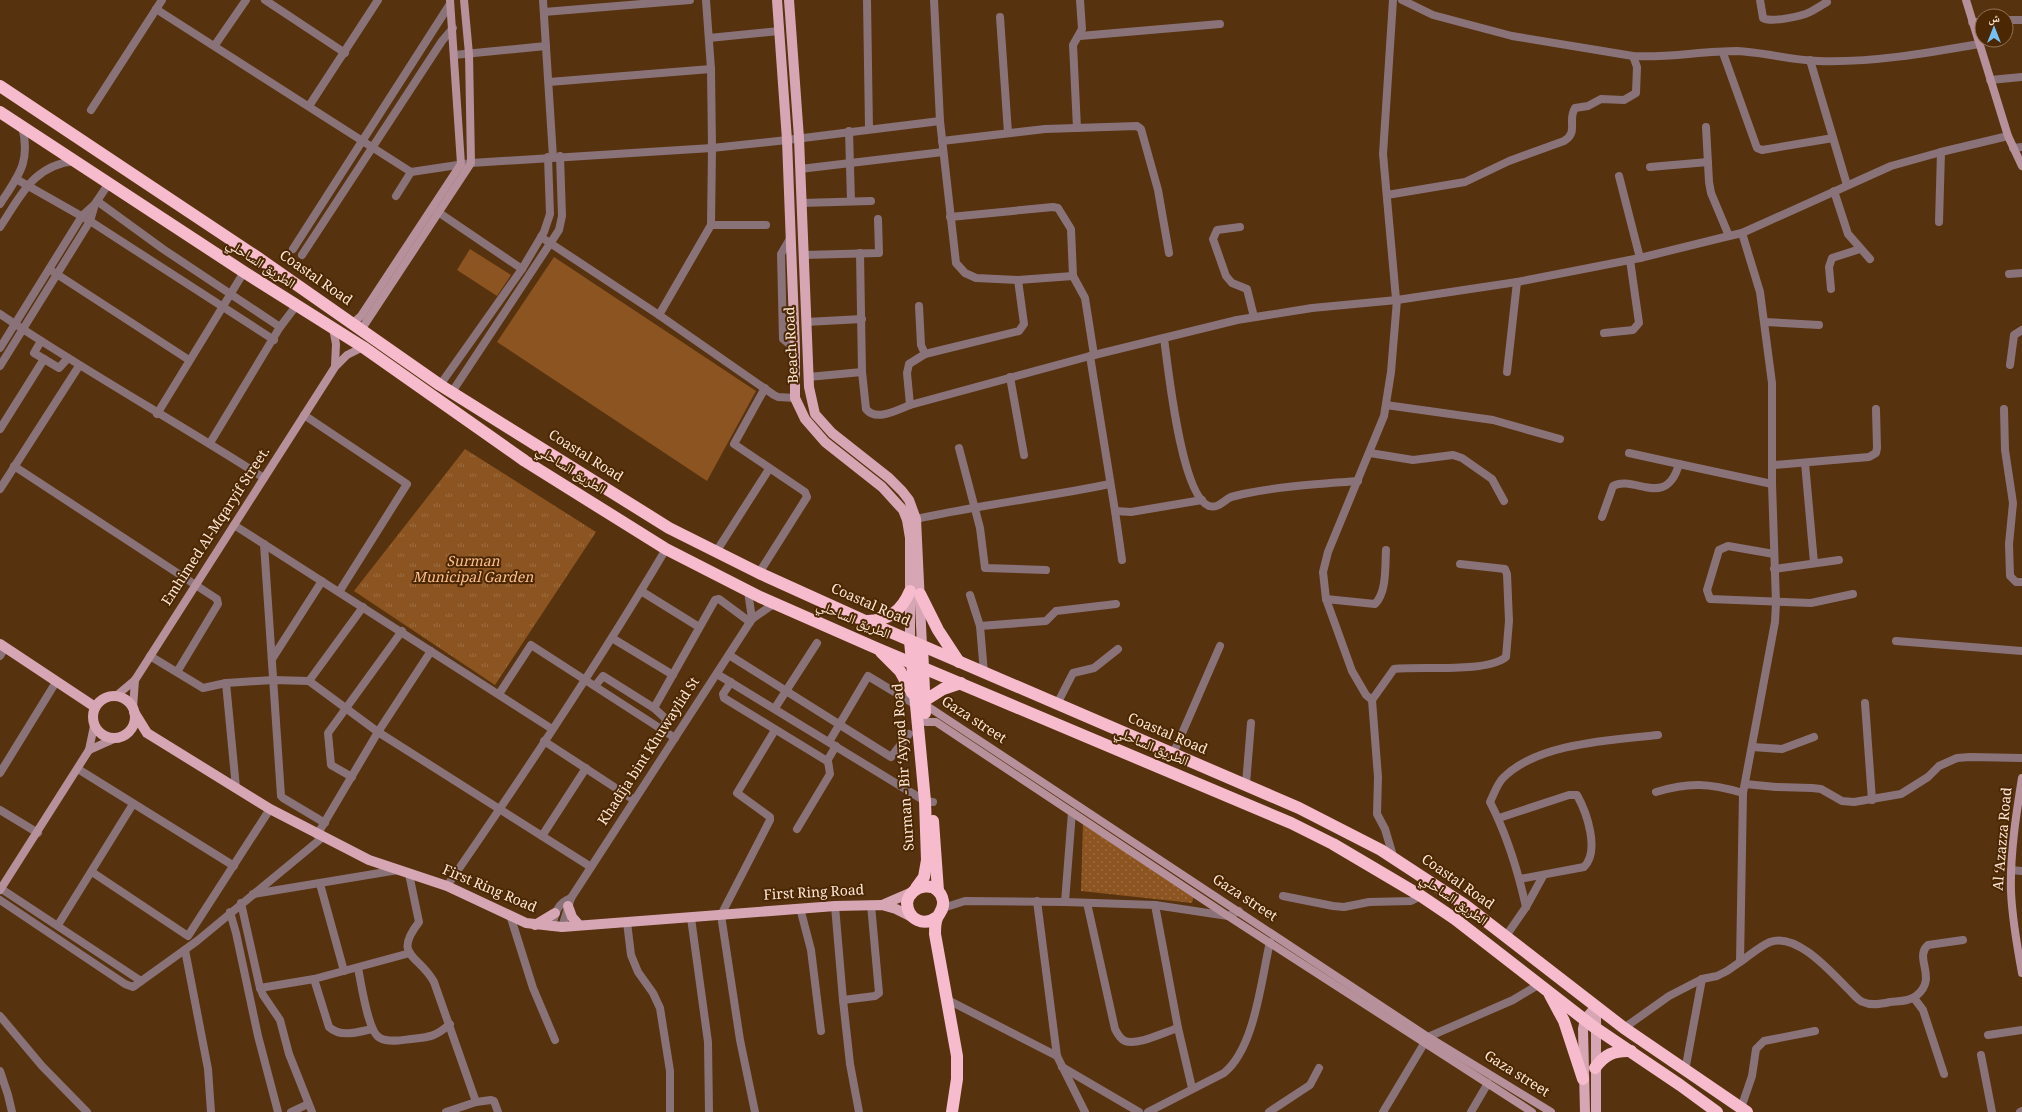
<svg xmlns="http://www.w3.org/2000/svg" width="2022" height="1112" viewBox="0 0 2022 1112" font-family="Georgia,'Noto Naskh Arabic',serif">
<defs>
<pattern id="grass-dots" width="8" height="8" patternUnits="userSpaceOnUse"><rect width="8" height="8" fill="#8c5421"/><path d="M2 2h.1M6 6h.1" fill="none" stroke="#9d6d40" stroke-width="1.8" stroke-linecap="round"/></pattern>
<pattern id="park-tufts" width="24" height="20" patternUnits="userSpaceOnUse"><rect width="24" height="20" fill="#8c5421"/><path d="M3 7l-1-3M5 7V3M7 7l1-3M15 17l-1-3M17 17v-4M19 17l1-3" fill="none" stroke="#9d6d40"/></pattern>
</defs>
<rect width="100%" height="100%" fill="#56320f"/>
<path fill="url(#grass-dots)" d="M 1083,822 L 1194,895 L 1192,903 L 1081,891 Z"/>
<path fill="url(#park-tufts)" d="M 465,449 L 596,532 L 495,685 L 354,591 Z"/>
<g fill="#8c5421">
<path d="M 470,249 L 511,275 L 497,296 L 457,270 Z"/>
<path d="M 554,257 L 756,391 L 707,481 L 497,342 Z"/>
</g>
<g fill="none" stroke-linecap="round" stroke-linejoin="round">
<g stroke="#8a7279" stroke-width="8">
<path d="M 265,0 L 345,53"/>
<path d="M 543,0 L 553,157"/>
<path d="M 867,0 L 869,129"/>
<path d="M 934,0 L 940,121 L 956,263 L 965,273 L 976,278 L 1018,280 L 1073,276 L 1085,298 L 1094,355"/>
<path d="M 1393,0 L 1383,154 L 1396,299"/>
<path d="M 1402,0 L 1433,15 L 1512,36 L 1633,56 C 1668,58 1702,51 1737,51 C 1762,52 1791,60 1818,61 C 1870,63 1928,53 1979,44"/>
<path d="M 1760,0 L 1763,18 C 1771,23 1802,16 1810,12 C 1816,9 1822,5 1827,2"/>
<path d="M 156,9 L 411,172 L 471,163 L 712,148 L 787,140 L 940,121"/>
<path d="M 544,12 L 690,0"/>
<path d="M 1000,17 L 1008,133"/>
<path d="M 2006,20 L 2022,20"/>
<path d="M 1972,22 L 1982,22"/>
<path d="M 1080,36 L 1220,24"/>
<path d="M 709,38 L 779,31"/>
<path d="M 215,45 L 246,0"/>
<path d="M 1723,53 L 1757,148 L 1762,150 L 1833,138"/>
<path d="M 454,55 L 546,46"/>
<path d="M 1810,60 L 1847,185"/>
<path d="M 1990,80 L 2022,77"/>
<path d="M 549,82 L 711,69"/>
<path d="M 309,106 L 378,0"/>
<path d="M 91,110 L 162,0"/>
<path d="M 1706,127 L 1709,182 L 1711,193 L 1729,236"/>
<path d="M 1077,128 L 1073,45 L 1082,29 L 1080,0"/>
<path d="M 849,131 L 851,201"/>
<path d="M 942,141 L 1045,129 L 1137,126 L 1141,129 L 1158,190 L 1169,253"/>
<path d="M 2013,148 L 2022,147"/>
<path d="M 1650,167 L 1708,162"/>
<path d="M 800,169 L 943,152"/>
<path d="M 1619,176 L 1640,258"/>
<path d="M 16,179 L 90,221 L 274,340"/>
<path d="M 1834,191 L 1848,234 L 1870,259"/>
<path d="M 1387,195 L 1465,182 L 1509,161 L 1564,141 C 1579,132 1567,121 1575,108 L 1588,106 L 1601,99 L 1624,100 L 1636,93 L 1637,67 L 1633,56"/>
<path d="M 396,196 L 411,172"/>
<path d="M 97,201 L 163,249 L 280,327"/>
<path d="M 801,203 L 871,201"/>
<path d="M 0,204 C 19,175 31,162 22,126"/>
<path d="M 438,212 L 522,269"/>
<path d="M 950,217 L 1053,207 L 1058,208 L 1071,229 L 1073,276"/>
<path d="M 1939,222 L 1941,152"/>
<path d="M 711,225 L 766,225"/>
<path d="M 0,227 C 21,196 33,165 75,161"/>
<path d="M 1240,227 L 1217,230 L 1213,239 L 1226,276 L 1232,283 L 1247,289 L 1254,317"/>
<path d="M 541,237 L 659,315 L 774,395 L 778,397 L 795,398"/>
<path d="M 791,237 L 781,254 L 783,339 L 795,349"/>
<path d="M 293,249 L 450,4"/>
<path d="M 860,253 L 862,372 L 866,409 C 876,422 897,410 910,405 L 1090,356 L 1237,320 L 1312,308 L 1397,300 L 1517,282 L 1640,258 L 1729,236 L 1742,233 L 1891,166 L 1941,152 L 2008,136"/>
<path d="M 302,255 L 442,41 L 453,28"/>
<path d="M 803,255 L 879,253 L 878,219"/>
<path d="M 52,271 L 189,360"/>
<path d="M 2009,274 L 2022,273"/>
<path d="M 1831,289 L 1829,267 L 1832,258 L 1860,249"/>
<path d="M 919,306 L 921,345 L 925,354"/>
<path d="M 0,314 C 86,372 177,422 264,478"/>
<path d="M 659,315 L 711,225 L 712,148 L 711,69 L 706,0"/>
<path d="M 806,322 L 862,319"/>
<path d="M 1765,322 L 1819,325"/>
<path d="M 1604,333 L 1633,330 L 1639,323 L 1630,260"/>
<path d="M 1164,338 C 1168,367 1181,496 1209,506 C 1218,509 1224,500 1231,497 C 1235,496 1239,495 1243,494 C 1281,486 1320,484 1358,481"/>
<path d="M 41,341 L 34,353 L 59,368 L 68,358"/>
<path d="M 0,348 L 82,216 L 94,205"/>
<path d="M 1090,356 L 1115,511 L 1131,512 L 1202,500"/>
<path d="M 2010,365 L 2014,335 L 2022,330"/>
<path d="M 0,366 L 90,221 L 95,204 L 109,183"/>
<path d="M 1507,372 L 1517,282"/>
<path d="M 808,377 L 862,372"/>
<path d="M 1010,377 L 1024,455"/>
<path d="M 440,385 L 522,269 L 544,232 L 550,214 L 548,157"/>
<path d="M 452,392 L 559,230 L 562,216 L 560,156"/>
<path d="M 910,405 L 907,373 L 909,364 L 925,354 L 1019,331 L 1024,324 L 1018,280"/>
<path d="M 1386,405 L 1493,420 L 1560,439"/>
<path d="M 2004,409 L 2005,450 L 2013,503 L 2009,544 L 2010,576 L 2016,582 L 2022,582"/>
<path d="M 157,414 L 244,272"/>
<path d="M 304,415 L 407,484 L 339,592"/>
<path d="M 0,429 L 44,359"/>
<path d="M 210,443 L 280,327 L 296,306"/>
<path d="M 959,448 L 980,528 L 985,568 L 1046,570"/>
<path d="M 1370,453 L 1413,460 L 1453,455 L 1462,458 L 1492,479 L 1504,501"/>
<path d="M 1629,453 L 1679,464"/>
<path d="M 1805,463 L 1814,563"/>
<path d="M 1774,465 L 1869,457 L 1876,453 L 1877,448 L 1876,409"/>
<path d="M 14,466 L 217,599 L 218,604 L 177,672"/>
<path d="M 0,489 L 79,366"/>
<path d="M 1115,511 L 1122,560"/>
<path d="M 1602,517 L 1613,486 C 1634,474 1666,510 1679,464 L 1772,484"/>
<path d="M 916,519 C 980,505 1046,497 1110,484"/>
<path d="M 234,525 L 552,729"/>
<path d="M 264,544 L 281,796 L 283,798 L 325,823"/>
<path d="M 716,552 L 769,469"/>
<path d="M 1774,554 L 1728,546 L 1719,550 L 1707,590 L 1710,599 L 1811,603 L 1853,594"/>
<path d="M 1774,569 L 1839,560"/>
<path d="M 759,573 L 807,497 L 805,492 L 734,444 L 765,388"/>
<path d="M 641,591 L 699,627"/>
<path d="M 748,591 L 752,619"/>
<path d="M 970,595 L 980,626 L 984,673"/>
<path d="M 1326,599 L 1375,604 C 1387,592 1385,566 1386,550"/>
<path d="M 980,626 L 1046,621 L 1056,611 L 1116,604"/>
<path d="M 612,638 L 673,675"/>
<path d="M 1896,641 L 2022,651"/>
<path d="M 729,655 L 891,757 L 909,734"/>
<path d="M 0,656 L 5,648"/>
<path d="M 150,656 L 203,688 L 226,683 L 273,680 L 309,681 L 378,732 L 591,867"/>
<path d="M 272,659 L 322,581"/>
<path d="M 717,674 L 925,801 L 933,802"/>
<path d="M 309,681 L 363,607"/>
<path d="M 731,682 L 723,694 L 724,698 L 827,761 L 836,746"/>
<path d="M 226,683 L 236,788"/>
<path d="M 595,686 L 603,676 L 654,708 L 666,719 L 663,730"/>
<path d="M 499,694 L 531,645 L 675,738"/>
<path d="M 1372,700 L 1394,669 C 1421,666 1487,673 1506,657 L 1509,621 L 1507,574 L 1505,569 L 1460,564"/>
<path d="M 1865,703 L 1872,800"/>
<path d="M 1057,704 L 1073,673 L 1094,668 L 1118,649"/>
<path d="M 654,708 L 715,600 L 719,599 L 750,622"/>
<path d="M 775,708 L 817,643"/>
<path d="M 544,741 L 634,800"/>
<path d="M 829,742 L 868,676 L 916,705"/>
<path d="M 1752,747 L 1782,749 L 1814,737"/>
<path d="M 1173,754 L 1220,646"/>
<path d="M 78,769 L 234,866"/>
<path d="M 0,773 L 56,682"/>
<path d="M 352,777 L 331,765 L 328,733 L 402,631"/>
<path d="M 1246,784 L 1251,723"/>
<path d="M 1745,784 L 1776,787 L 1812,788 L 1821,789 L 1842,801 L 1854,802 L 1901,794 L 1928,777 L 1939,766 L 1957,758 L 1970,757 L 2022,758"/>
<path d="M 1656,792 C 1689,782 1709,783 1743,793"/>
<path d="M 0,810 L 38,833"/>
<path d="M 1499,818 L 1569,795 L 1577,795 C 1587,813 1600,851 1584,867 L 1520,879"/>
<path d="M 797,829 L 830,774 L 828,761"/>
<path d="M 317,835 L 378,732 L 431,651"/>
<path d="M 542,836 L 586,768"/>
<path d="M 1393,856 L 1385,829 L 1377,814 L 1378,777 L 1372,700 L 1366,695 L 1352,671 L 1326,599 L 1323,572 L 1328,552 L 1384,416 L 1391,372 L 1397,300"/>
<path d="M 2011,870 L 2022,871"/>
<path d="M 92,872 L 188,936 L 270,809"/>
<path d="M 409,874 L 419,922 C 392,957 419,954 434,982 L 476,1102 L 446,1112"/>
<path d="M 320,884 L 344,971"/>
<path d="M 447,886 C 523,776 598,664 666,549"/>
<path d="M 0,888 L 141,981"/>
<path d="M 253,894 L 398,870"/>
<path d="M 1283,896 L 1333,906 L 1344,907 L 1369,902 L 1411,901 L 1421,896"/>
<path d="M 0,900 L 125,984 L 133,987 L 197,941 L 323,837"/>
<path d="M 1037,901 L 1057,1056 L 1085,1112"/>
<path d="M 1065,902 L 1072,812"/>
<path d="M 241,903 L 260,988 L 263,995 L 280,1020 L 289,1054 L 312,1112"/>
<path d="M 1087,903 L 1115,1029 C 1117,1033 1120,1039 1125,1041 C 1137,1046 1165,1032 1178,1028"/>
<path d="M 1155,905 L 1178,1028 L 1192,1088"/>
<path d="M 835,906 L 843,1000 L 875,996 L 879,993 L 871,905"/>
<path d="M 1526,907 C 1518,871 1507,835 1490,802 C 1494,794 1497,784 1503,778 C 1537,743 1612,740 1658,735"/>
<path d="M 800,908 L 811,950 L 821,1031"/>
<path d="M 943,908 L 965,901 L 1065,902 L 1155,905 L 1228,916 L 1239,911"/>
<path d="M 230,912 L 236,933 L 258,1036 L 278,1112"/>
<path d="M 510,915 L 533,988 L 555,1040"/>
<path d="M 691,918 L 708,1042 L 709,1112"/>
<path d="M 627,922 L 631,955 L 638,972 L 653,993 L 660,1008 L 670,1071 L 670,1112"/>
<path d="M 58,925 L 133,804"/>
<path d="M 552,927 C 555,914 557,903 571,898"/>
<path d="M 562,927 L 571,898 L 752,619 L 775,603"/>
<path d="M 1506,936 L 1526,907 L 1543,876"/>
<path d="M 185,950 L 208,1069 L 211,1112"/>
<path d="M 1740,962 C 1749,956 1760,946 1770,942 C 1796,932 1830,971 1847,988 C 1852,992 1857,1000 1863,1002 C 1871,1006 1881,1004 1890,1002 C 1898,1001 1908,1002 1916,996 C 1939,978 1913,958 1928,945 L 1963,940"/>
<path d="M 358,968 C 361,982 368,1033 380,1038 C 389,1043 402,1040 411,1039 C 430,1037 435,1037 450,1024"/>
<path d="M 314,979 L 329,1027 C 341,1038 358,1032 372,1029"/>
<path d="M 260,988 L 314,979 L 410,953"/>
<path d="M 1914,998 L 1923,1010 L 1944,1074"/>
<path d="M 946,999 L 1057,1056"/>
<path d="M 843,1000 L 850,1064 L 859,1112"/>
<path d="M 0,1016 L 42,1066 L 87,1112"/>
<path d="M 1624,1028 L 1669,996 L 1702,979 L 1717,976 L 1727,971 L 1740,962 L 1743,793 L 1775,622 L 1776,603 L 1772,484 L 1772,383 L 1760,292 L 1742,233"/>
<path d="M 1988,1035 L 2022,1030"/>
<path d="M 1981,1055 L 1992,1112"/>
<path d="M 1062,1067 L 1139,1112"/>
<path d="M 0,1071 L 8,1095 L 12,1112"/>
<path d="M 1685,1071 L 1702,979"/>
<path d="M 476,1102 L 491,1100 L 494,1101 L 498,1112"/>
<path d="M 1741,1108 L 1752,1076 L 1756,1049 L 1764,1041 L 1815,1031"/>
<path d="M 291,1112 L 308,1104"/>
<path d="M 755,1112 L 740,1040 L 721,915 L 770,820 L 770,817 L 737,793 L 775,730"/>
<path d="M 1148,1112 L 1224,1073 C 1255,1048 1261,980 1270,942"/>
<path d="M 1269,1112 L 1310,1085 L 1319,1068"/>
<path d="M 1383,1112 L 1428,1037 L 1513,1000 L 1538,985"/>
<path d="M 1471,1112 L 1488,1083"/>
<path d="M 2020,1112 L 2022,1111"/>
</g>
<g stroke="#b6909a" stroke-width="8">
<path d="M 1966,0 L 2008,136 L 2022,166"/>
<path d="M 352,324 L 361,316 L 461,164 L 450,0"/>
<path d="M 333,328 L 336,344 L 335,366"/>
<path d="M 361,330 L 471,163 L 469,54 L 464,0"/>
<path d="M 116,696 L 135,680 L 335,367 L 347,355 L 363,347"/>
<path d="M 924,704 L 1428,1037 L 1551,1112"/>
<path d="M 133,708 L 135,680"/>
<path d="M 926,722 L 936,722 L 1228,916 L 1532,1112"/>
<path d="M 89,750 L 116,738"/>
<path d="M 2022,778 C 2016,815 2010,854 2011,891 C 2012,918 2017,946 2022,973"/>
<path d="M 0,890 L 89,750 L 94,726"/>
</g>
<g stroke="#d7a6b4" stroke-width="10">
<path d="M 777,0 L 787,140 L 795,349 L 795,398 L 805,419 L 825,442 L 882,487 L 903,510 L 907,520 L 910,538 L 910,641"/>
<path d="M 789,0 L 799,138 L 809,387 L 815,414 L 832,433 L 889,478 L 902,491 L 909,500 L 916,519 L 922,646"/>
<path d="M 0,644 L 95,707"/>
<circle cx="114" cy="717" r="21"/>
<path d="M 134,712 L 147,733 L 270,809 L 369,860 L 447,886 L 526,923 L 562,927 L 835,906 L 882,905 L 896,909 L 910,916"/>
<path d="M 882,905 L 912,892"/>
<path d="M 568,906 L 572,917 L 579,925"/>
<path d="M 535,925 L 555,913"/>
<path d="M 1596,1007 L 1596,1112"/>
<path d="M 1585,1112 L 1583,1029 L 1585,1019 L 1596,1007"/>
</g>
<g stroke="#f6bbcc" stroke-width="12">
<path d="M 0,86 L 257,257 L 440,385 L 669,528 L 759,573 L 865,621 L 1299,808 L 1381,850 L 1465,905 L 1624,1028 L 1747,1112"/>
<path d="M 0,112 L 244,272 L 363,347 L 525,461 L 666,549 L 760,597 L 876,648 L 1291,823 L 1333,844 L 1421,896 L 1455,919 L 1594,1027 L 1680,1085 L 1717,1112"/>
<path d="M 920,594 L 938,630 L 959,662"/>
<path d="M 867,621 C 889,621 902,610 910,591"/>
<path d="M 910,641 L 925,801 L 927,860 L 924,877 L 916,888"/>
<path d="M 922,646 L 925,713"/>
<path d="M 881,652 L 900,671 L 912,693"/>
<path d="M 924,701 L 943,689 L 961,683"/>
<path d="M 933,821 L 938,891"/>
<path d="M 937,917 C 924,927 908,920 907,903 C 910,884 939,879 943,901 C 944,909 940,912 937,918 C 935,923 935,929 935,934 L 957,1056 L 957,1079 L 952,1112"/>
<path d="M 1550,995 L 1564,1021 L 1583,1079"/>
<path d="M 1595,1068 C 1604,1055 1614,1050 1631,1051"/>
</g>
</g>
<g text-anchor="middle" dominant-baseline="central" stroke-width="4" stroke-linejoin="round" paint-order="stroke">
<g font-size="14" fill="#fee7d5" stroke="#4b2703">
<text transform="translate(260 265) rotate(33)">الطريق الساحلي</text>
<text transform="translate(315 279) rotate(35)">Coastal Road</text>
<text transform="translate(793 345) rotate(-93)">Beach Road</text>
<text transform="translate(585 457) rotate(32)">Coastal Road</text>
<text transform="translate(570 471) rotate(32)">الطريق الساحلي</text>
<text transform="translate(217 527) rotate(-57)">Emhimed Al-Mqaryif Street.</text>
<text transform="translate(870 606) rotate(24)">Coastal Road</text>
<text transform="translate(853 621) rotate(23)">الطريق الساحلي</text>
<text transform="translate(973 721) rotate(33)">Gaza street</text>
<text transform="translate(1167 735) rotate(23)">Coastal Road</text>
<text transform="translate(1151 748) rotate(23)">الطريق الساحلي</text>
<text transform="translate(650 752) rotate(-57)">Khadīja bint Khuwaylid St</text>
<text transform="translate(905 767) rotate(-94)">Surman - Bir ‘Ayyad Road</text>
<text transform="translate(2004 839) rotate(-85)">Al ‘Azazza Road</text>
<text transform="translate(1457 883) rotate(35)">Coastal Road</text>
<text transform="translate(489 890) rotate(23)">First Ring Road</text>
<text transform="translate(814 894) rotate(-3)">First Ring Road</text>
<text transform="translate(1244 899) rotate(33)">Gaza street</text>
<text transform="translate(1453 901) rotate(35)">الطريق الساحلي</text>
<text transform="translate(1516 1075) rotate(32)">Gaza street</text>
</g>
<g font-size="14" font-style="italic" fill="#fec08d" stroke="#4b2703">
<text x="473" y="563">Surman<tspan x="473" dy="16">Municipal Garden</tspan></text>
</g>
</g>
<g transform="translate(1994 28)"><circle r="19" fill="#4b2703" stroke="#937457"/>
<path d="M0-3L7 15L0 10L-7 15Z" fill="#73c1f5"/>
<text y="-6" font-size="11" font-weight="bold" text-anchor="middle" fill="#fee7d5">ش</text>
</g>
</svg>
